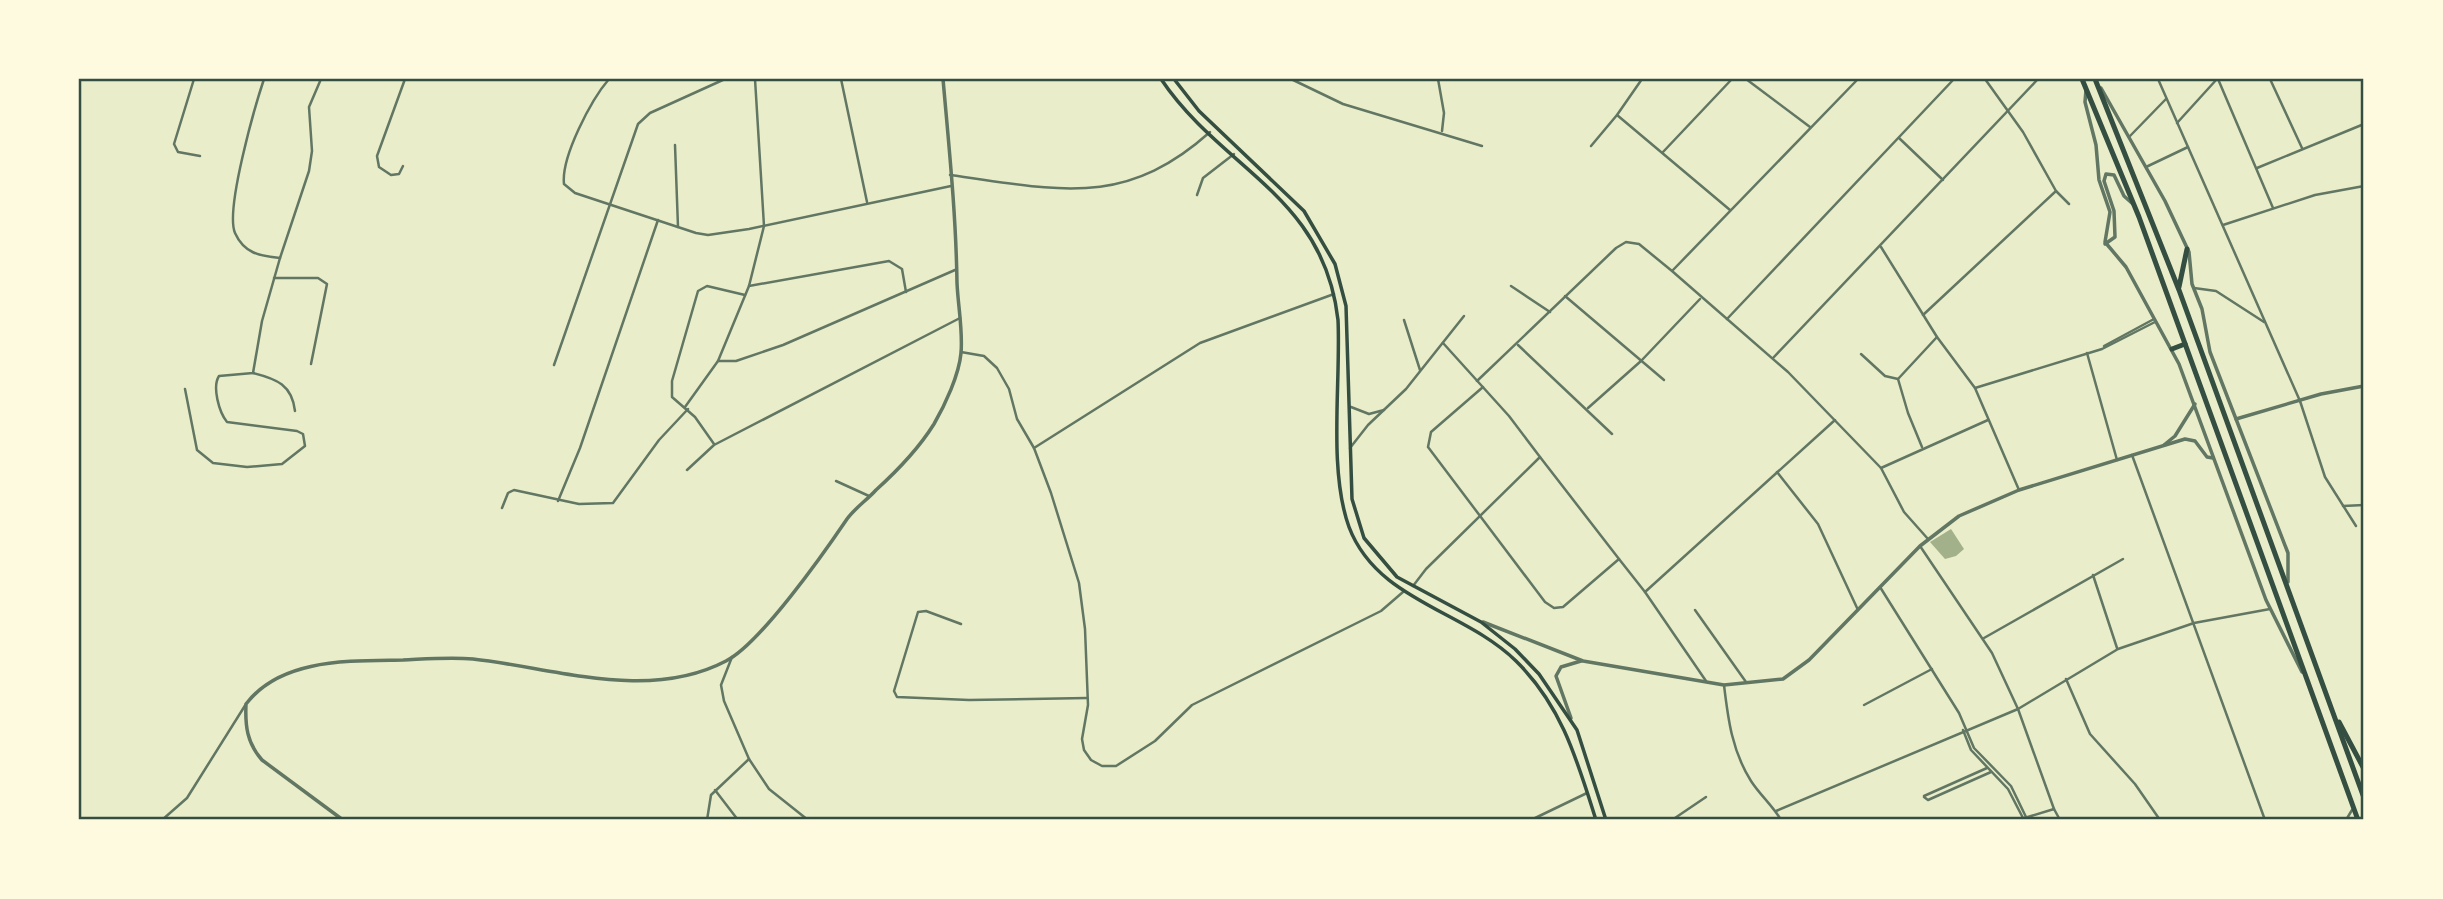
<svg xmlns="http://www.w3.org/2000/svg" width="2443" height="899" viewBox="0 0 2443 899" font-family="Rubik,sans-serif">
<rect width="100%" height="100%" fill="#e9edc9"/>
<path fill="#a3b18a" d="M 1951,529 L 1964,549 L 1956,556 L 1945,559 L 1930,542 Z"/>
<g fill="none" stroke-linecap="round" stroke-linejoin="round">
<g stroke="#617663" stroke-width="2.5">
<path d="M 194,79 L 174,144 L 178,152 L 200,156"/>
<path d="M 264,79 C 255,106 225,210 235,233 C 244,253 259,256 280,258 L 309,171 L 312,151 L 309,107 L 321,79"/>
<path d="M 609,79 C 591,100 561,157 564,184 L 575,193 L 696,233 L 708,235 L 749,229 L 951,186"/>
<path d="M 841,79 L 867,202"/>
<path d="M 1291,79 L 1343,104 L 1482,146"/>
<path d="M 1438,79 L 1444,113 L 1442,131"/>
<path d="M 1746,79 L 1810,127"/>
<path d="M 1985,79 L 2023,132 L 2056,191 L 2069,204"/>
<path d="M 2158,79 L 2300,401 L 2325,477 L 2356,526"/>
<path d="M 2218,79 L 2273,208"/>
<path d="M 2270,79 L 2302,148"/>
<path d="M 1617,115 L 1730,210"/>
<path d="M 2177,123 L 2217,79"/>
<path d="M 2130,136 L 2166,99"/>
<path d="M 1899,138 L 1943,180"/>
<path d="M 675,145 L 678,227"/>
<path d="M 1591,146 L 1617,115 L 1642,79"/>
<path d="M 1663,152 L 1732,79"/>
<path d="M 403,166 L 399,174 L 391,175 L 379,167 L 377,156 L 405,79"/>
<path d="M 2146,167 L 2188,147"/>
<path d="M 2257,168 L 2364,124"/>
<path d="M 950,175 C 1055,189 1123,210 1210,132"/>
<path d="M 1197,195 L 1203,178 L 1234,154"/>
<path d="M 2223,225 L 2315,195 L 2364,186"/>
<path d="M 1881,247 L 1937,337 L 1975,388 L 2019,490"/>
<path d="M 1673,270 L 1858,79"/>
<path d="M 274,278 L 318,278 L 327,284 L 311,364"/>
<path d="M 749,286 L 889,261 L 902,269 L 906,292"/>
<path d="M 1511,286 L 1550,312"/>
<path d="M 2194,288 L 2216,291 L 2264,322"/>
<path d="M 1565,296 L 1664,380"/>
<path d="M 1923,315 L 2056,191"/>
<path d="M 1727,319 L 1954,79"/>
<path d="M 1404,320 L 1420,370"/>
<path d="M 1518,345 L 1612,434"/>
<path d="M 2104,346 L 2154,319"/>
<path d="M 961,352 L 984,356 L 997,368 L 1009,389 L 1017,419 L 1034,448 L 1051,493 L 1079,583 L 1085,629 L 1088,705 L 1082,739 L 1084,750 L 1091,760 L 1102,766 L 1116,766 L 1155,741 L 1192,705 L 1381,611 L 1403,592"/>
<path d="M 2087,353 L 2117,460"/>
<path d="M 1861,354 L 1885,376 L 1898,379"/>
<path d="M 1773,358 L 2038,79"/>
<path d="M 718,361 L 736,361 L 783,345 L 955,270"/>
<path d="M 554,365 L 638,124 L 650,113 L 725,79"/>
<path d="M 253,373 C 277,379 292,385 295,411"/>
<path d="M 1477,381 L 1616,248 L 1626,242 L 1639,244 L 1672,271 L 1788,372 L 1881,468 L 1988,420"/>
<path d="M 1483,387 L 1431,432 L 1428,447 L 1545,602 L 1554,608 L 1563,607 L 1619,559 L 1645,592"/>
<path d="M 1975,388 L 2102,349 L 2155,322"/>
<path d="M 185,389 L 197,450 L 213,463 L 247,467 L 282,464 L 305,446 L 303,434 L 297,431 L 227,422 C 219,412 212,387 219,376 L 253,373 L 262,321 L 280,258"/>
<path d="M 685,407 L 718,361 L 749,286 L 764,226 L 755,79"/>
<path d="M 1351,407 L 1369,414 L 1384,410"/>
<path d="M 1588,408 L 1641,361 L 1700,299"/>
<path d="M 714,444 L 695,417 L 672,397 L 672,381 L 698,291 L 707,286 L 745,295"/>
<path d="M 1922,447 L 1908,413 L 1898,379 L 1937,337"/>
<path d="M 1034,448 L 1200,343 L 1334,294"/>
<path d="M 1350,448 L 1368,425 L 1406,389 L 1464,316"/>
<path d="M 2132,455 L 2265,820"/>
<path d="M 1540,457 L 1619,559"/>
<path d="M 1881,468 L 1904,512 L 1928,539"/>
<path d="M 687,470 L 714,445 L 960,318"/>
<path d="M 1777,472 L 1818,524 L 1858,610"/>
<path d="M 836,481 L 869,496"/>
<path d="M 558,501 L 580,448 L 658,220"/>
<path d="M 2343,506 L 2364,505"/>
<path d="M 502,508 L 508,493 L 514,490 L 579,504 L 613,503 L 659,440 L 688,409"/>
<path d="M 1920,546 L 1992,653 L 2018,709 L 2054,809"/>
<path d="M 2093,575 L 2117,648"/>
<path d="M 1413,586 L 1426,569 L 1540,457 L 1509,416 L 1443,343"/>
<path d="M 1880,587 L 1959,713 L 1974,748 L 2011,786 L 2026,817"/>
<path d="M 1695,610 L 1746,682"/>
<path d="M 961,624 L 926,611 L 918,612 L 894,691 L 897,697 L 969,700 L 1087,698"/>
<path d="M 1984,638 L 2123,559"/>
<path d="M 732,657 L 721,685 L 724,701 L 749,759 L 769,789 L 808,820"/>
<path d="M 2066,679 L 2090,734 L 2135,784 L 2160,820"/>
<path d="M 1706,681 L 1645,592 L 1835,420"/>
<path d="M 1724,685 C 1728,719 1732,751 1751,781 C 1760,795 1773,806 1781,820"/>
<path d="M 1864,705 L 1932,669"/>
<path d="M 1963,730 L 1971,750 L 2008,789 L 2023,818"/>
<path d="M 715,790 L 738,820"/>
<path d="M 1924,796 L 1987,768"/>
<path d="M 1924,797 L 1928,800 L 1991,772"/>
<path d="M 1776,811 L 2018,709 L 2118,649 L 2194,623 L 2270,609"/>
<path d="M 162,820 L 187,798 L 246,704"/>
<path d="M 707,820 L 711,795 L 749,759"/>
<path d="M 1531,820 L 1587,793"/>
<path d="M 1672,820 L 1706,797"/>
<path d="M 2018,820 L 2054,809 L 2060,820"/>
<path d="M 2346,820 L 2352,810"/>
</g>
<g stroke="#617663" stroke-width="3.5">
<path d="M 2101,88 L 2165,201 L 2189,252 L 2192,284 L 2202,309 L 2210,352 L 2288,553 L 2288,582"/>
<path d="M 2086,90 L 2085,102 L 2096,145 L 2099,180 L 2110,212 L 2105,242 L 2126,267 L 2179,364 L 2266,600 L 2302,672"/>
<path d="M 2105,244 L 2115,237 L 2114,211 L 2104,181 L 2106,174 L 2114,175 L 2124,196 L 2134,205"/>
<path d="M 2236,419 L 2321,394 L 2364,386"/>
<path d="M 2164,445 L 2175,436 L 2195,404"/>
<path d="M 1483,622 L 1583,661 L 1724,685 L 1783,679 L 1809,660 L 1920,546 L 1959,516 L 2019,490 L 2185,439 L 2195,441 L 2207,457 L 2213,458"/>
<path d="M 1571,718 L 1556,676 L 1561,667 L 1581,661"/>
<path d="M 343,820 L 262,760 C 247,743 245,726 246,704 C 281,658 349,661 403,660 C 426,659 450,657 473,659 C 555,668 648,702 726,661 C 760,644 824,553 847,519 C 855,508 867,500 876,490 C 897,471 919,448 934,424 C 945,405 959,375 961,353 C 963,330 958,306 957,283 C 956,214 949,147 943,79"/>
</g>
<g stroke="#344e41" stroke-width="3.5">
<path d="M 1161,79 C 1222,170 1324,195 1338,320 C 1341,382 1328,469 1349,527 C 1377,601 1464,610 1516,661 C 1562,706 1577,760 1596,820"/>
<path d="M 1174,79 L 1199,111 L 1304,211 L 1335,264 L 1346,306 L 1352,499 L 1364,538 L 1397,577 L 1481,622 L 1515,649 L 1539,674 L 1577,730 L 1606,820"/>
</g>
<g stroke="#344e41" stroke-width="5">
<path d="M 2082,79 L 2139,217 L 2358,820"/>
<path d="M 2095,79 L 2179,290 L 2364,798"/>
<path d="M 2179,287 L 2187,249"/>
<path d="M 2172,349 L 2185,344"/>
<path d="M 2339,722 L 2364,769"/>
</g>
</g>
<rect width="2443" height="899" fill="none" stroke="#fefae0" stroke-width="161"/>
<rect x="80" y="80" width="2282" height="738" fill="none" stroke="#344e41" stroke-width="2.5"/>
</svg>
